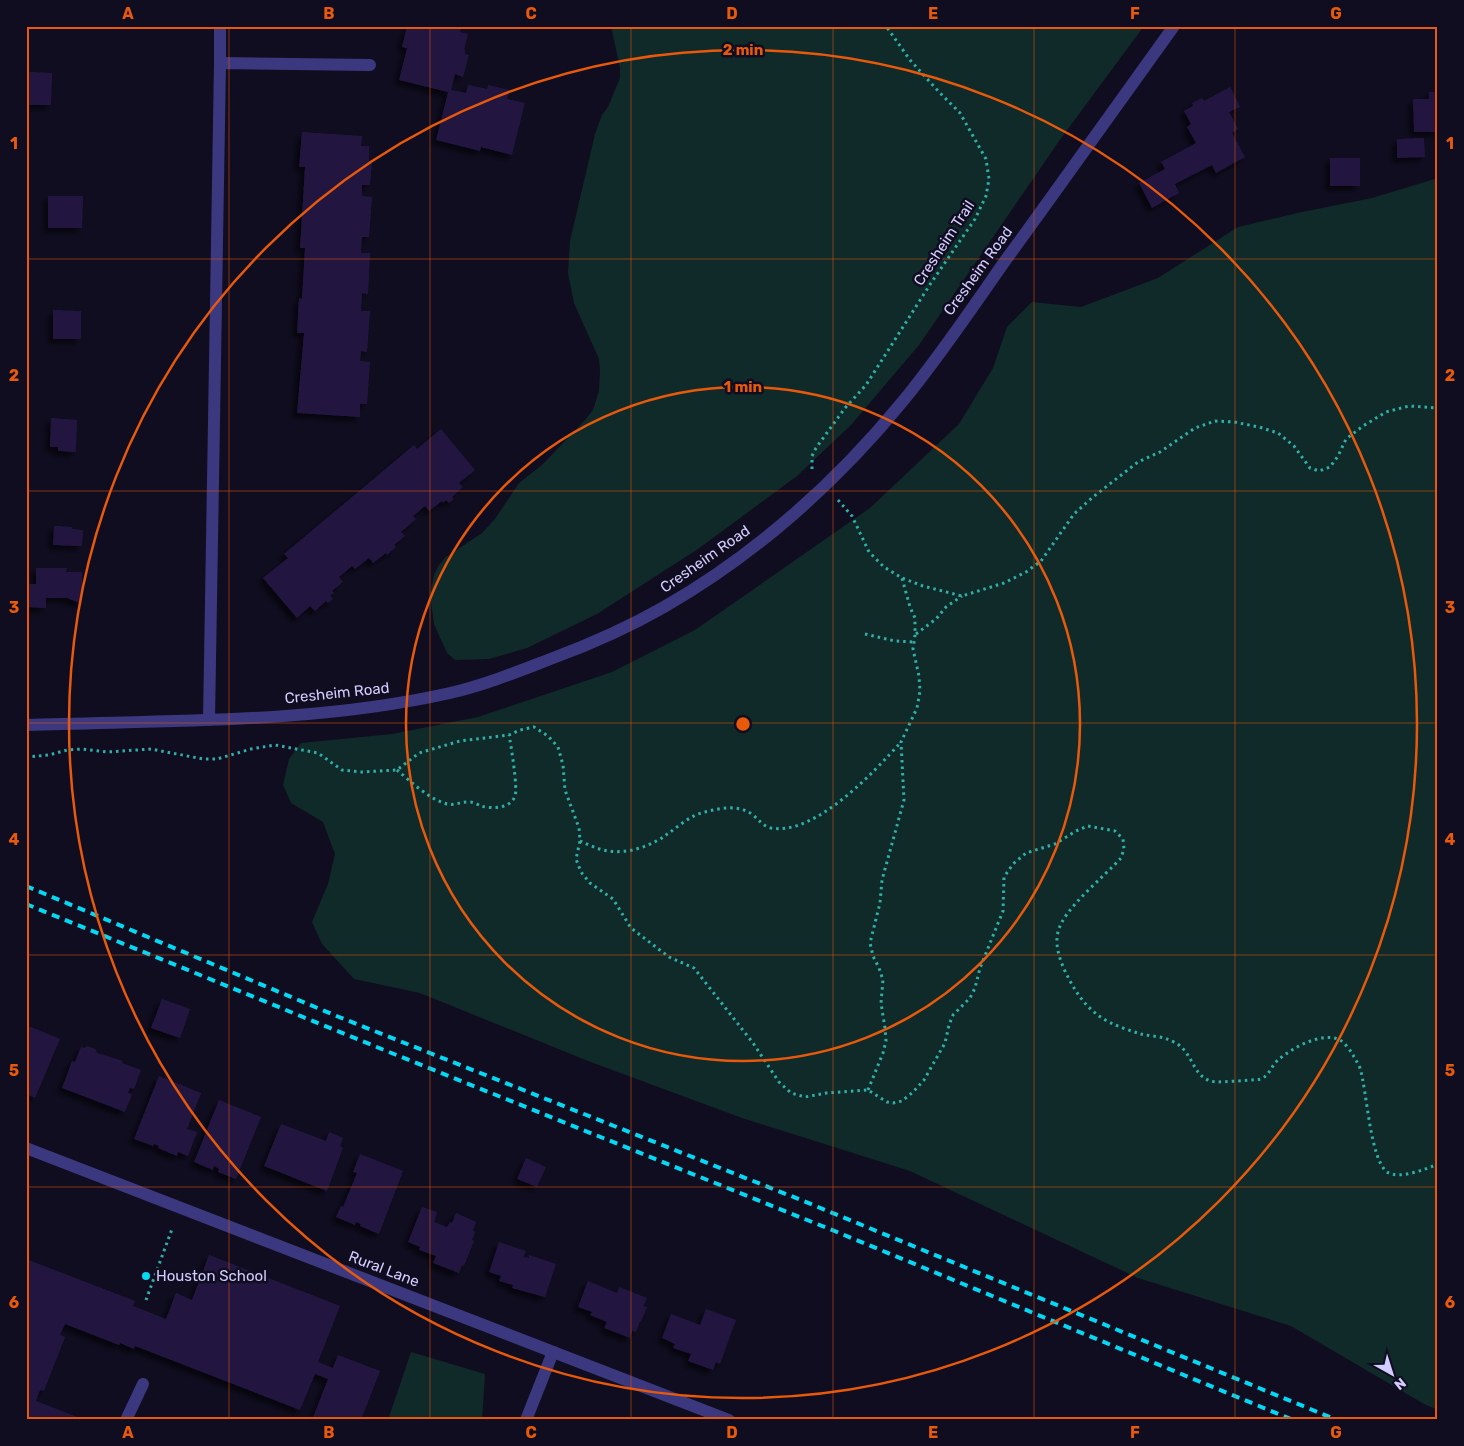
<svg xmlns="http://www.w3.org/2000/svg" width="1464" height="1446" viewBox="0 0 1464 1446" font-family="Rubik,sans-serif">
<defs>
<filter id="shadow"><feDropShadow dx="-4.5" dy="4.5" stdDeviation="2.5" flood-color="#0009"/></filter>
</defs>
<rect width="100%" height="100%" fill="#100d20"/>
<g fill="#102a29">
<path d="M 611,26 L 1144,26 L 1059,141 L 919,345 L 851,425 L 797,476 L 698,549 L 597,614 L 527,648 L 489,659 L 455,660 L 447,653 L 434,624 L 430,595 L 434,575 L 439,565 L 446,557 L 482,533 L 495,519 L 519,483 L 542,465 L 586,419 L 593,410 L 599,391 L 600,370 L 599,359 L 574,303 L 568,273 L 570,241 L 595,134 L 602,115 L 608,107 L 620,78 L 620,68 Z"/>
<path d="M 1438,178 L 1438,1410 L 1424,1404 L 1291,1326 L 1138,1278 L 910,1171 L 742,1118 L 588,1061 L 420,993 L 354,979 L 322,944 L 312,922 L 328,884 L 335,854 L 323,822 L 291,803 L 283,785 L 289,759 L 301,743 L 392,734 L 478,717 L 612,672 L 695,630 L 870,508 L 959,424 L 993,368 L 1007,327 L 1032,302 L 1081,307 L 1158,278 L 1238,227 L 1302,212 L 1372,198 Z"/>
<path d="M 411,1352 L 485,1374 L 482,1420 L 388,1420 Z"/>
</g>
<g fill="#221941" filter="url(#shadow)">
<path d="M 407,26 L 462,26 L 460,32 L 468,34 L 464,49 L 465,50 L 465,54 L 469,55 L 463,77 L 455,74 L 451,90 L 466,93 L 468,85 L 487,89 L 488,85 L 509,90 L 507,99 L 525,103 L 512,155 L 481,147 L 480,151 L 436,140 L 448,92 L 399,80 L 407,48 L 402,47 Z"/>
<path d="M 26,65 L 29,65 L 29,72 L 52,73 L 51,105 L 26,105 Z"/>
<path d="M 1230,87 L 1240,107 L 1229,112 L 1238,129 L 1232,133 L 1245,157 L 1216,173 L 1212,165 L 1175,184 L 1179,193 L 1152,208 L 1139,183 L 1165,169 L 1161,162 L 1196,143 L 1187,127 L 1191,124 L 1184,111 L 1193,106 L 1192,103 L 1202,98 L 1204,101 Z"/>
<path d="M 1429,92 L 1438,92 L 1438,132 L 1414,132 L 1413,99 L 1429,99 Z"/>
<path d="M 302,132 L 362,136 L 361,146 L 369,146 L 369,161 L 372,161 L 370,185 L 362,185 L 362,196 L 372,197 L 369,237 L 362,237 L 361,253 L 370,253 L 368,294 L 362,293 L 361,311 L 370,311 L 367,352 L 361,351 L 360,361 L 370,362 L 367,404 L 360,404 L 360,417 L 297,413 L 304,333 L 297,333 L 299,298 L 302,299 L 305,248 L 300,248 L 305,167 L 299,167 Z"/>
<path d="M 1424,138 L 1425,157 L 1397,158 L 1397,139 Z"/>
<rect x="1330" y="158" width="30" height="28"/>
<path d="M 48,196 L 83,196 L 82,228 L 48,228 Z"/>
<path d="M 53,310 L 81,311 L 81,339 L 53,339 Z"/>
<path d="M 51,418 L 77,420 L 76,452 L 58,451 L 58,447 L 50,447 Z"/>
<path d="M 441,429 L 475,470 L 459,483 L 463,487 L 452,497 L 454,499 L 449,503 L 446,500 L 443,503 L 442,501 L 429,511 L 425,506 L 413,516 L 416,519 L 401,532 L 405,536 L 394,545 L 396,547 L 387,555 L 386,553 L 373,563 L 369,558 L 355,569 L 352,566 L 339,577 L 343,582 L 332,591 L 334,593 L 330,595 L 333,599 L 328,603 L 326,601 L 315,611 L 310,606 L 297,618 L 263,578 L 288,558 L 284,554 L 414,445 L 417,449 Z"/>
<path d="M 54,526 L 72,527 L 72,529 L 83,530 L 82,546 L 53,545 Z"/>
<path d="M 36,568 L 67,568 L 66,572 L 82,572 L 82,604 L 67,598 L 46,598 L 46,608 L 26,607 L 26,584 L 36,584 Z"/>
<path d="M 162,999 L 190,1009 L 180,1038 L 151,1028 Z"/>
<path d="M 26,1025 L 60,1039 L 35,1098 L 26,1094 Z"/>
<path d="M 87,1046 L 95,1049 L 97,1053 L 123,1061 L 122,1063 L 141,1070 L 134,1089 L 130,1088 L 128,1093 L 132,1094 L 125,1112 L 62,1088 L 72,1061 L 75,1062 L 81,1047 L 84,1048 Z"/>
<path d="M 159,1076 L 201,1093 L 187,1129 L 197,1132 L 188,1156 L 178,1152 L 177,1156 L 158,1148 L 159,1146 L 154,1144 L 153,1146 L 134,1139 Z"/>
<path d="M 219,1100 L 261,1117 L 236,1179 L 218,1172 L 219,1169 L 214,1166 L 213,1170 L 194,1162 Z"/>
<path d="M 281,1124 L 326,1141 L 329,1132 L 343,1138 L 340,1146 L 343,1148 L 327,1191 L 264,1166 Z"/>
<path d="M 360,1154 L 403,1171 L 379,1234 L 360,1226 L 361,1224 L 356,1222 L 355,1225 L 336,1217 L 341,1206 L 343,1207 L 357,1173 L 353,1172 Z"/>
<path d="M 526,1158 L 546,1167 L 537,1187 L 517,1179 Z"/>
<path d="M 422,1207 L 437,1212 L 434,1222 L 447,1227 L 450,1222 L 452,1223 L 456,1213 L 476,1222 L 473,1231 L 475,1232 L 472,1240 L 474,1241 L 464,1266 L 462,1265 L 459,1273 L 433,1263 L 436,1256 L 419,1250 L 420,1247 L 408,1242 Z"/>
<path d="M 499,1242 L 526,1251 L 523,1257 L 529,1258 L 529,1255 L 556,1264 L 545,1297 L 512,1288 L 513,1285 L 499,1281 L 501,1276 L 489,1272 Z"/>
<path d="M 209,1255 L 340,1306 L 318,1362 L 333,1368 L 338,1355 L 380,1371 L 361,1420 L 312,1420 L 328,1379 L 315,1374 L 300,1410 L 135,1346 L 134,1349 L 120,1343 L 119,1345 L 65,1324 L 60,1335 L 65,1337 L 44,1391 L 40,1390 L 36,1401 L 85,1420 L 26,1420 L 26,1259 L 135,1301 L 133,1306 L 166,1319 L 176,1293 L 192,1300 Z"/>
<path d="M 588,1281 L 617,1293 L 619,1287 L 647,1298 L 643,1306 L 647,1307 L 641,1322 L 640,1321 L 636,1332 L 632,1331 L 630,1338 L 604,1328 L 607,1322 L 590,1315 L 592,1312 L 578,1307 Z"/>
<path d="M 706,1309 L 736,1320 L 720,1364 L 716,1362 L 713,1370 L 688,1361 L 691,1354 L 673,1348 L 675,1344 L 662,1338 L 671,1314 L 700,1325 Z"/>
</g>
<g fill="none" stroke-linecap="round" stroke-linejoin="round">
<g stroke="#2fb0aa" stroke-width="3" stroke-dasharray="2.5 4" stroke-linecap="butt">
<path d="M 812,469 L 812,456 L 816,448 L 845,408 L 866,385 L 931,283 L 975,219 L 986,196 L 989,179 L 986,159 L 960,113 L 939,92 L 910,60 L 886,26"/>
<path d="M 838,500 L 852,516 L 869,552 L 884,567 L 902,578 L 923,586 L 962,596 L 1004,583 L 1026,572 L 1041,561 L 1074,514 L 1093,497 L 1138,462 L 1160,452 L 1195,428 L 1215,421 L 1234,422 L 1259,427 L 1278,433 L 1294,446 L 1310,468 L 1319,471 L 1330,467 L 1338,456 L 1346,439 L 1363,426 L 1386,412 L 1409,406 L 1438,408"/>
<path d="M 865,634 L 895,641 L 914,642"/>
<path d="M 916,634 L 936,619 L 946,607 L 962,596"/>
<path d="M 26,757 L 49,755 L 67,750 L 82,749 L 107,752 L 151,749 L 203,759 L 217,759 L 251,749 L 275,745 L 318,753 L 342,770 L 361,772 L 397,770 L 419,753 L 460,741 L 509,735 L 520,730 L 534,727 L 548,736 L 558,747 L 563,765 L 565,790 L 579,828 L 580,841 L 576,859 L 581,872 L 590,883 L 613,899 L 631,928 L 669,957 L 694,968 L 753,1043 L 779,1082 L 791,1093 L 805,1097 L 826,1093 L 868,1090 L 887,1102 L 893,1103 L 902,1101 L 913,1092 L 924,1080 L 945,1043 L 949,1025 L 953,1015 L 970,998 L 975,988 L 980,968 L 1003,911 L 1004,877 L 1013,864 L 1026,853 L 1055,844 L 1076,831 L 1088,826 L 1115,831 L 1123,839 L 1124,849 L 1121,858 C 1104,877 1063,909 1058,932 C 1054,947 1062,966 1069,979 C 1079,998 1090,1012 1109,1022 C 1119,1027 1131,1031 1141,1034 C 1149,1036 1159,1036 1167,1039 C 1171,1041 1177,1043 1180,1046 C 1194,1057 1194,1080 1216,1082 C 1220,1082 1258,1080 1261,1079 C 1270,1075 1271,1066 1278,1060 C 1292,1048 1322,1031 1340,1040 C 1345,1043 1350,1050 1353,1055 C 1355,1059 1358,1063 1360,1068 C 1367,1091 1370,1159 1387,1172 C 1399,1180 1426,1169 1438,1164"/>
<path d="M 397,770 C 410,781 428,798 444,803 C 454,807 461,801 470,802 C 474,802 478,805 481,806 C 492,809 510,809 515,796 C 518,789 511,745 509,735"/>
<path d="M 580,841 C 589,845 599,850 609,851 C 628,854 651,846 666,835 C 678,827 690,815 705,812 C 721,808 739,804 753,815 C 759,820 763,826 771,828 C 815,836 874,772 901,742"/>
<path d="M 868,1090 L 883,1053 L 886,1041 L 885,1028 L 881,1003 L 883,980 L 879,968 L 873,956 L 870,943 L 880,903 L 882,880 L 904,800 L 901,742 L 917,708 L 920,691 L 919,676 L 913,649 L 915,635 L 915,618 L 910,607 L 902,578"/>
<path d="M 146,1300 L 172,1229"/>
</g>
<g stroke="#3c387f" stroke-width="12">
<path d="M 220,63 L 220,26"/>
<path d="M 209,720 L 220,63 L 370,65"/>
<path d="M 126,1420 L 143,1384"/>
<path d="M 526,1420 L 553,1352"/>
</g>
<g stroke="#3c387f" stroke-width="12">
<path d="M 26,725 C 167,720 312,724 450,693 C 485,685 519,671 553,658 C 591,644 629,627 664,607 C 755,555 837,482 903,401 C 940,356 972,308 1005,261 C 1062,183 1118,104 1174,26"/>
<path d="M 26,1148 L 729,1420"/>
</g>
<g stroke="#03d9f4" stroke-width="4" stroke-dasharray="8 6" stroke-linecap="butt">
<path d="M 26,886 L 339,1017 L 801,1200 L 1337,1420"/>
<path d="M 26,904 L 384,1050 L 837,1232 L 1293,1420"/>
</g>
</g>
<path fill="none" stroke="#e8590c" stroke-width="1" stroke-opacity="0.55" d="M 229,26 L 229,1420M 430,26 L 430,1420M 631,26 L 631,1420M 833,26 L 833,1420M 1034,26 L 1034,1420M 1235,26 L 1235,1420M 26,259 L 1438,259M 26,491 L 1438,491M 26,723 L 1438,723M 26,955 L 1438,955M 26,1187 L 1438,1187"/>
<g fill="none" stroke="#e8590c" stroke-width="2.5">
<circle cx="743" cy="724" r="337"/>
<circle cx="743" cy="724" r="674"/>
</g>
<circle fill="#03d9f4" stroke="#100d20" stroke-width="2" cx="146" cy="1276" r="5"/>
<g text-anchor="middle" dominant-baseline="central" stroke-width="5" stroke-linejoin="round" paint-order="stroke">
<g font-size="15" fill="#d3ccfe" stroke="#100d20">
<text transform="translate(944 243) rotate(-57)">Cresheim Trail</text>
<text transform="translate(978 271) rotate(-54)">Cresheim Road</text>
<text transform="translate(705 559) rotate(-35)">Cresheim Road</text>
<text transform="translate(337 693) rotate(-6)">Cresheim Road</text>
<text transform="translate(384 1269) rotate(21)">Rural Lane</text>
</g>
<g font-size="15" fill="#d3ccfe" stroke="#100d20" text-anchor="start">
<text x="156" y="1276">Houston School</text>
</g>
</g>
<circle cx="743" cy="724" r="8" fill="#e8590c" stroke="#100d20" stroke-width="2.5"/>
<g font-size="15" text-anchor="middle" font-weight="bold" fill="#e8590c" stroke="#100d20" stroke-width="5" stroke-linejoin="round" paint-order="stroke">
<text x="743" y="55">2 min</text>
<text x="743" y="392">1 min</text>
</g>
<rect width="1464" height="1446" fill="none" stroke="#100d20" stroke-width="55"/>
<g transform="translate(1392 1374) rotate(141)" stroke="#100d20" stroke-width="4" paint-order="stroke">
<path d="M0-4L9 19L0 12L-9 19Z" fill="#d3ccfe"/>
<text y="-8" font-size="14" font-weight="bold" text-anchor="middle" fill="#d3ccfe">N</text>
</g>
<rect x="28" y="28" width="1408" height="1390" fill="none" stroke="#e8590c" stroke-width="2"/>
<g font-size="16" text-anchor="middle" font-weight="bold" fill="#e8590c">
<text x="128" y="19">A</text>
<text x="329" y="19">B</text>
<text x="531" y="19">C</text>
<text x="732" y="19">D</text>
<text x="933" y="19">E</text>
<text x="1135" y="19">F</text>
<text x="1336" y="19">G</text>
<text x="14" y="149">1</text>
<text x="1450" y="149">1</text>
<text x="14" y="381">2</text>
<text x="1450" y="381">2</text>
<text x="14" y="613">3</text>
<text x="1450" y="613">3</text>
<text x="14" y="845">4</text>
<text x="1450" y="845">4</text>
<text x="14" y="1076">5</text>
<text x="1450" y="1076">5</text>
<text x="14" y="1308">6</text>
<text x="1450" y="1308">6</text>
<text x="128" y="1438">A</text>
<text x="329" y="1438">B</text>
<text x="531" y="1438">C</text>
<text x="732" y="1438">D</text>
<text x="933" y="1438">E</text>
<text x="1135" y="1438">F</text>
<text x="1336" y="1438">G</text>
</g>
</svg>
